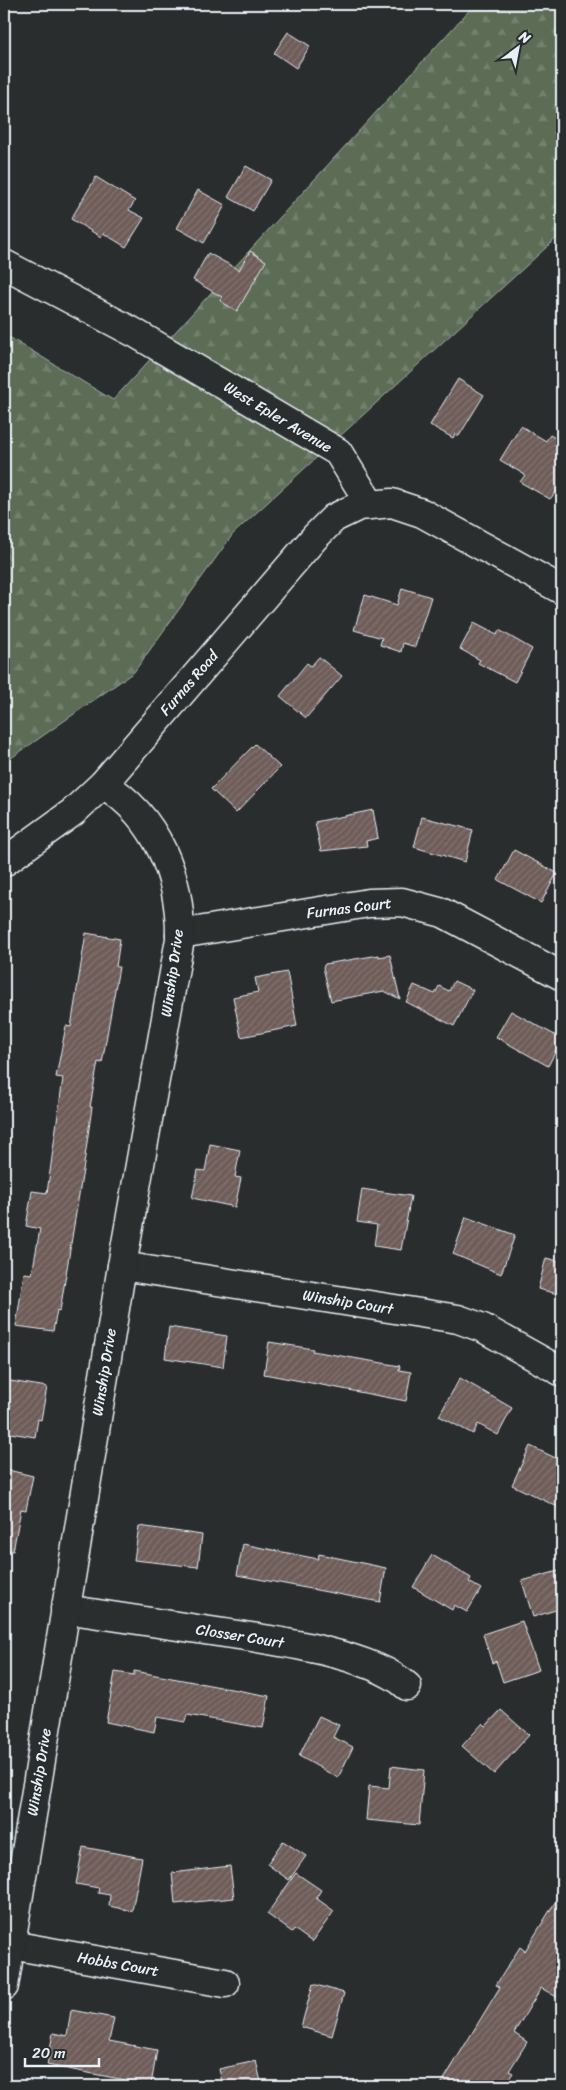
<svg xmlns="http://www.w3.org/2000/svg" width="566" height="2090" viewBox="0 0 566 2090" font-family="Sriracha,sans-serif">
<defs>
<pattern id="forest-firs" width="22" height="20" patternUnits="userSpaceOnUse" patternTransform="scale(1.25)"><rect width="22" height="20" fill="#5b6c55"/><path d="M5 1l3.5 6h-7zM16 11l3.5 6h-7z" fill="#73816e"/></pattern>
<pattern id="building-hatch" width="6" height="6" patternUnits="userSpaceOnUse" patternTransform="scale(1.25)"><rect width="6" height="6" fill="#6e5c58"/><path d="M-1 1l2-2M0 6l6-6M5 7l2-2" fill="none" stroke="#837471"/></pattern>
</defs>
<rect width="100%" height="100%" fill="#2a2d2e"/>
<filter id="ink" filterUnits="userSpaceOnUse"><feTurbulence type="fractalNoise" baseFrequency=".02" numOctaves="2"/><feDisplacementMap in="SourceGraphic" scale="10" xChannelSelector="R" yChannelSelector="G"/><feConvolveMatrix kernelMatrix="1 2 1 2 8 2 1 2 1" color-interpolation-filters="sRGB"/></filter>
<g filter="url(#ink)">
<path fill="url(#forest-firs)" stroke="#a2aea6" d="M 475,4 L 562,4 L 562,233 L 233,534 L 134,672 L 4,763 L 4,334 L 113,400 Z"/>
<g fill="url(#building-hatch)" stroke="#e8f1f8">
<path d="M 288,32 L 310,46 L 296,68 L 274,53 Z"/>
<path d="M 246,166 L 271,180 L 253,211 L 228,197 Z"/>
<path d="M 96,177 L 135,201 L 129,210 L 144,218 L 126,247 L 103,233 L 101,237 L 71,219 Z"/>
<path d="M 198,190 L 225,205 L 204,243 L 177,228 Z"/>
<path d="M 250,251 L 266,261 L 237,311 L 220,301 L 222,297 L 193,280 L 208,253 L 239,270 Z"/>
<path d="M 458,379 L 484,395 L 459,436 L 455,434 L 453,438 L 430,425 Z"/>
<path d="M 521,426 L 546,441 L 550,435 L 562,442 L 562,485 L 550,499 L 520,482 L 525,475 L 500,460 Z"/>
<path d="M 402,588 L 431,597 L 415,647 L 403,643 L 401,652 L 380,645 L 382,638 L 354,630 L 365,595 L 397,605 Z"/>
<path d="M 474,623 L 497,635 L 499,630 L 532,649 L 515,682 L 478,663 L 480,660 L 460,649 Z"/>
<path d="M 319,657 L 342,676 L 306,718 L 280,696 L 307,663 L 311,666 Z"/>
<path d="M 255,744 L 280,767 L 236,813 L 211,789 Z"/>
<path d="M 373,810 L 378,838 L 366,841 L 367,846 L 321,851 L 315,822 Z"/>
<path d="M 422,817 L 473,830 L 465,862 L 414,847 Z"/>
<path d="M 514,850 L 557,873 L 541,903 L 498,880 Z"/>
<path d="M 86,933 L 120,939 L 116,967 L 119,967 L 102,1063 L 98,1062 L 90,1107 L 92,1107 L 84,1164 L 60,1311 L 57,1310 L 53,1331 L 16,1326 L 24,1273 L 32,1274 L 40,1229 L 26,1226 L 32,1191 L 47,1193 L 63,1078 L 56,1077 L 66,1026 L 71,1027 Z"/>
<path d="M 379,955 L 379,957 L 390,955 L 400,999 L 384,991 L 331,1001 L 323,967 L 325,964 Z"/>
<path d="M 287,972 L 297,1026 L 241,1037 L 233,997 L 258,992 L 255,978 Z"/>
<path d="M 454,981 L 473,990 L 454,1026 L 406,1002 L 414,985 L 435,994 L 439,986 L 449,991 Z"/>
<path d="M 511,1011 L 562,1039 L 548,1066 L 496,1037 Z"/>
<path d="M 210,1144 L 240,1150 L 235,1177 L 241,1178 L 235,1207 L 192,1198 L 198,1170 L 205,1171 Z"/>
<path d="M 362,1189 L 411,1196 L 401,1250 L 374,1246 L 377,1225 L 357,1222 Z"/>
<path d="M 466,1217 L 515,1235 L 501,1274 L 453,1254 Z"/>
<path d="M 546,1258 L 562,1262 L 562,1295 L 538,1289 Z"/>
<path d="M 169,1327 L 227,1336 L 223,1367 L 165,1358 Z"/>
<path d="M 269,1342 L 313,1349 L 312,1351 L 400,1366 L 399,1370 L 411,1372 L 406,1401 L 264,1374 Z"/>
<path d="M 460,1378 L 512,1408 L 498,1435 L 478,1424 L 473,1434 L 439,1416 Z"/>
<path d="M 4,1380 L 47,1387 L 41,1420 L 38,1419 L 35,1437 L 4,1432 Z"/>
<path d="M 530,1446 L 562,1461 L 562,1509 L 512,1485 Z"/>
<path d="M 4,1469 L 33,1476 L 26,1510 L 21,1509 L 13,1551 L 4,1550 Z"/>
<path d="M 139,1526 L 202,1535 L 198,1567 L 134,1560 Z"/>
<path d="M 243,1544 L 318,1559 L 319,1554 L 386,1568 L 380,1602 L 237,1575 Z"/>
<path d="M 432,1555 L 471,1578 L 469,1582 L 481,1589 L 467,1612 L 454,1605 L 452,1610 L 413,1587 Z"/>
<path d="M 562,1570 L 562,1608 L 533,1617 L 522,1581 Z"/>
<path d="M 522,1621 L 539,1670 L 503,1682 L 496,1661 L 492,1663 L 483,1634 Z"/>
<path d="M 134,1671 L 269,1696 L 263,1728 L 187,1715 L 185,1722 L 157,1717 L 154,1732 L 106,1722 L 115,1672 L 134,1675 Z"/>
<path d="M 501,1710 L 529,1735 L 494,1774 L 462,1746 L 483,1723 L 486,1726 Z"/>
<path d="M 319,1716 L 339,1725 L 333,1737 L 353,1747 L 338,1778 L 299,1756 Z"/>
<path d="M 391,1766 L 424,1770 L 419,1825 L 366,1820 L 369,1786 L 389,1788 Z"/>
<path d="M 283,1841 L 306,1856 L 289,1880 L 267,1864 Z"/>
<path d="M 83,1847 L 142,1858 L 132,1911 L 109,1906 L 110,1895 L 98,1893 L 99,1888 L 76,1884 Z"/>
<path d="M 230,1866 L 234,1898 L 175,1904 L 172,1873 Z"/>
<path d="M 296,1873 L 321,1890 L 316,1898 L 334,1911 L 312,1942 L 294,1929 L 292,1932 L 267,1914 Z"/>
<path d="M 562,1891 L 562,2000 L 541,1988 L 514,2033 L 527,2042 L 509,2071 L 513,2073 L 504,2086 L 440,2086 L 500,1987 L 496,1985 L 520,1947 L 525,1951 Z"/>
<path d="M 313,1984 L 344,1993 L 332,2036 L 301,2027 Z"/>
<path d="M 71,2010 L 114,2018 L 109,2041 L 157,2050 L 151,2085 L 47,2065 L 53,2033 L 67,2036 Z"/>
<path d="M 256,2061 L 262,2086 L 223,2086 L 219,2069 Z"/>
</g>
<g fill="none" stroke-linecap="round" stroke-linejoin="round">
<g stroke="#e8f1f8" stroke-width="31">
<g id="minor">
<path d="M 4,264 L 135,333 L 338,452 L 370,504"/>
<path d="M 4,862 L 73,812 L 103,784 L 315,537 L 334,518 L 359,506 L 392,503 L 422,513 L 562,590"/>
<path d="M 180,934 L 369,903 L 402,902 L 443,913 L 562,976"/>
<path d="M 122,1266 L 458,1319 L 483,1328 L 562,1372"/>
<path d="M 65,1609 C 112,1616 158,1623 204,1630 C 257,1638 369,1651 407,1686"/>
<path d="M 11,1945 L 225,1983"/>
<path d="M 4,1986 L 122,1266 L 180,939 C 181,877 157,817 103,784"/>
</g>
</g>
<use href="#minor" stroke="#2a2d2e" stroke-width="28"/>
</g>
</g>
<g text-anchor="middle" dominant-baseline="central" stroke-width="4" stroke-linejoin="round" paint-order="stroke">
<g font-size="15" fill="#e8f1f8" stroke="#2a2d2e">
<text transform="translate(278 417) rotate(31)">West Epler Avenue</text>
<text transform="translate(189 683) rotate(-49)">Furnas Road</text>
<text transform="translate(349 908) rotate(-7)">Furnas Court</text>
<text transform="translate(172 973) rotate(-82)">Winship Drive</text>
<text transform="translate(348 1302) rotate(9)">Winship Court</text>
<text transform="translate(104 1372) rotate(-81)">Winship Drive</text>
<text transform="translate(240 1636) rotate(9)">Closser Court</text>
<text transform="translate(39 1772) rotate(-81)">Winship Drive</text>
<text transform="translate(118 1964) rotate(10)">Hobbs Court</text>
</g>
</g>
<rect width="566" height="2090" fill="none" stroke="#2a2d2e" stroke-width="20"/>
<rect x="10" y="10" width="546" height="2070" fill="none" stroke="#e8f1f8" stroke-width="2" filter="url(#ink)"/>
<g transform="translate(518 48) rotate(32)" stroke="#2a2d2e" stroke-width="4" paint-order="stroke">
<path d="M0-4L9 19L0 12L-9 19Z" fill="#e8f1f8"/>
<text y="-8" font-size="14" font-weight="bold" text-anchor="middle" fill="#e8f1f8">N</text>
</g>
<path d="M25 2058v8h74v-8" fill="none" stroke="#e8f1f8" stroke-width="2.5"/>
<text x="32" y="2058" font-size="15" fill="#e8f1f8" stroke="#2a2d2e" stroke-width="4" paint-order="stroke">20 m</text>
</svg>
